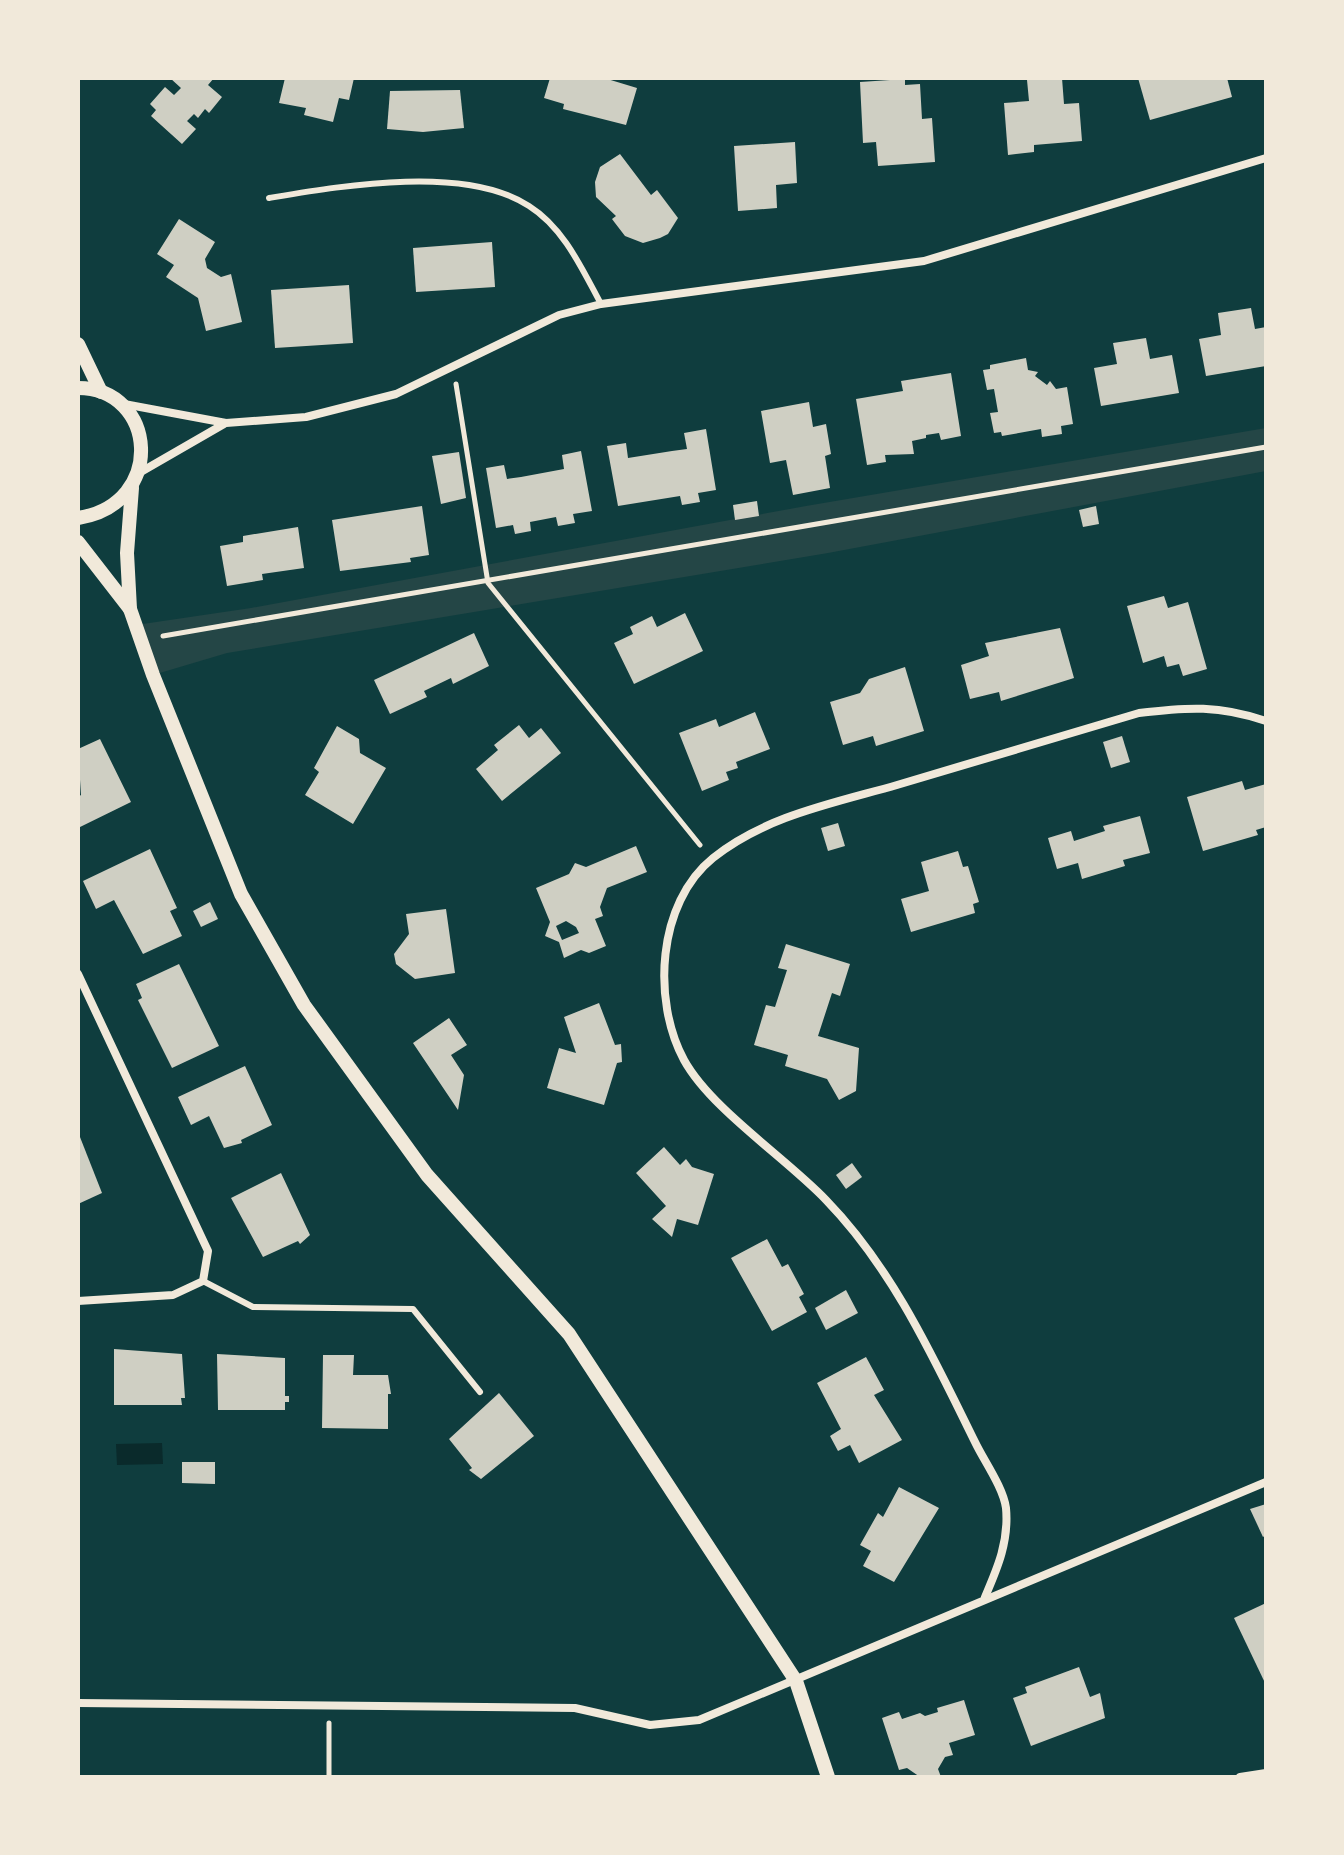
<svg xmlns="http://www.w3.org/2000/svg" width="1344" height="1855" viewBox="0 0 1344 1855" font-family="'Titillium Web',sans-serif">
<rect width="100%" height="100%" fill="#0f3d3e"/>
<path fill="#244646" d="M 1266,428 L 1266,471 L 828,553 L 227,653 L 153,675 L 136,625 L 251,608 L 806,506 Z"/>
<path fill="#0a2a2b" d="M 162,1443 L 163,1464 L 117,1465 L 116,1444 Z"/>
<g fill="#cfcfc3" fill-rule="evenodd">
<path d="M 170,78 L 214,78 L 208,85 L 222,97 L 209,113 L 205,109 L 198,118 L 194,114 L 187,121 L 196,129 L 182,144 L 151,116 L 156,110 L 150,104 L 165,87 L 174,95 L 181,88 Z"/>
<path d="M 285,78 L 354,78 L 349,100 L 339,98 L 333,122 L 304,115 L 306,108 L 279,103 Z"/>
<path d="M 550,78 L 604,78 L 637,88 L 626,125 L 563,109 L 564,104 L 544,98 Z"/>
<path d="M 1062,78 L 1064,104 L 1079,103 L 1082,141 L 1034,145 L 1034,152 L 1008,155 L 1004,103 L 1029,101 L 1027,80 Z"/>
<path d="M 1138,78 L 1227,78 L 1232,97 L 1150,120 Z"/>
<path d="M 905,79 L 905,85 L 920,84 L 922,119 L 932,118 L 935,162 L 878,166 L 876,142 L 863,143 L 860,82 Z"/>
<path d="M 460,90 L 464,128 L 423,132 L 387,129 L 390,91 Z"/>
<path d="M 795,142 L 797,183 L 776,185 L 777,208 L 738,211 L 734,146 Z"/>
<path d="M 620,154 L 651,195 L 657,190 L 678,218 L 668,234 L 660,238 L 643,243 L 625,236 L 615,223 L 612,219 L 616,216 L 596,197 L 595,182 L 600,167 Z"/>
<path d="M 179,219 L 215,242 L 205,259 L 207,268 L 221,277 L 231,274 L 242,322 L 206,331 L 198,298 L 166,277 L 174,265 L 157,254 Z"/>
<path d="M 492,242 L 495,287 L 416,292 L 413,248 Z"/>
<path d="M 349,285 L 353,343 L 275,348 L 271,290 Z"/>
<path d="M 1251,308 L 1255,329 L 1266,327 L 1266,366 L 1206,376 L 1199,339 L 1221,335 L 1218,313 Z"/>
<path d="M 1146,338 L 1150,359 L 1172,355 L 1179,393 L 1101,406 L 1094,368 L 1117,364 L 1113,343 Z"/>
<path d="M 1026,358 L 1028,370 L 1038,372 L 1035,376 L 1047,385 L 1050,381 L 1056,389 L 1067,387 L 1073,424 L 1061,426 L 1062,434 L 1042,437 L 1041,429 L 1002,436 L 1001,432 L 994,433 L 990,413 L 998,412 L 994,389 L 987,390 L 983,370 L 990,369 L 990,365 Z"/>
<path d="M 951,373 L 961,436 L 941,440 L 939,433 L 926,435 L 926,438 L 912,441 L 914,454 L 885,455 L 886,462 L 867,465 L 856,399 L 903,391 L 901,381 Z"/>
<path d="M 809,402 L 813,427 L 826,424 L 831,454 L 825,456 L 830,488 L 793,495 L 786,460 L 770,463 L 761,411 Z"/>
<path d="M 706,429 L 716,490 L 698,493 L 700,502 L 682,505 L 680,496 L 618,506 L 607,446 L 626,443 L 628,458 L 672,451 L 687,449 L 684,433 Z"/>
<path d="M 581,451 L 592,511 L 573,514 L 575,523 L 558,526 L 556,517 L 530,522 L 531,531 L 515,534 L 513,525 L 496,528 L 486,468 L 504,465 L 507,479 L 521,477 L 564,469 L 562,455 Z"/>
<path d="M 459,452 L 466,498 L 441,504 L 432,456 Z"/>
<path d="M 757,501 L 759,516 L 735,520 L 733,505 Z"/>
<path d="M 422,506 L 429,555 L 410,558 L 411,562 L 340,571 L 332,520 Z"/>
<path d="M 1096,506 L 1099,524 L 1083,527 L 1079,510 Z"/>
<path d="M 298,527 L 304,568 L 262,574 L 263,580 L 227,586 L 220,546 L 243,542 L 243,536 Z"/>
<path d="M 1164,596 L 1168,608 L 1188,602 L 1207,669 L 1183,676 L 1179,664 L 1167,667 L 1164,656 L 1143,663 L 1127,606 Z"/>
<path d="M 685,613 L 703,651 L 634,684 L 614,643 L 633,634 L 630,627 L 652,616 L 657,627 Z"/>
<path d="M 1060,628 L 1074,678 L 1001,701 L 999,692 L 970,699 L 961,665 L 989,656 L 985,643 Z"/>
<path d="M 474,633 L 489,666 L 453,684 L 451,678 L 424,691 L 427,697 L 390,714 L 374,680 Z"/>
<path d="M 905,667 L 924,731 L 876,746 L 873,736 L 843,745 L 830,702 L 860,693 L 869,679 Z"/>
<path d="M 755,712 L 770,749 L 736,762 L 738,768 L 726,772 L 729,780 L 702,791 L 679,733 L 716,719 L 719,727 Z"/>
<path d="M 519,725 L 529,738 L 541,728 L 561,753 L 502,801 L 476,769 L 498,750 L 494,745 Z"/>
<path d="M 337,726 L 359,739 L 360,753 L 386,768 L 353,824 L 305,795 L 319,772 L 314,768 Z"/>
<path d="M 1122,736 L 1130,762 L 1111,768 L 1103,742 Z"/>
<path d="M 100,739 L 131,802 L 78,828 L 78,797 L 81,795 L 78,749 Z"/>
<path d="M 1242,781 L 1245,790 L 1266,784 L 1266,827 L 1256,830 L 1258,835 L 1203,851 L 1187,797 Z"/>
<path d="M 1140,816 L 1150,853 L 1123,860 L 1125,866 L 1082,879 L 1078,863 L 1057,869 L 1048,838 L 1071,831 L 1074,841 L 1105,831 L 1103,826 Z"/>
<path d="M 838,823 L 845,846 L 828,851 L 821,828 Z"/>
<path d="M 636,846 L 647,872 L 607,888 L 600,907 L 603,916 L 595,919 L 606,946 L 589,953 L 581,950 L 564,958 L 559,942 L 545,936 L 550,922 L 536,888 L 569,874 L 575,863 L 586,867 ZM 566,921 L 576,927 L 579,933 L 562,940 L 556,926 Z"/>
<path d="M 150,849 L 177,908 L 170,911 L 182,936 L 143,954 L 114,900 L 96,909 L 83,881 Z"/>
<path d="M 958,851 L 963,867 L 968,866 L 979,902 L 973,904 L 975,913 L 911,932 L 901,899 L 929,891 L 921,862 Z"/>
<path d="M 210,902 L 218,919 L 201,927 L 193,911 Z"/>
<path d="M 446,909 L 455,973 L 415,979 L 396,964 L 394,954 L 409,934 L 406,914 Z"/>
<path d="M 786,944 L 850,964 L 840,996 L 832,993 L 818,1036 L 859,1048 L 856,1091 L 839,1100 L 827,1079 L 785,1066 L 788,1055 L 754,1045 L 766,1005 L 775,1007 L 787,970 L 778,968 Z"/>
<path d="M 179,964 L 219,1046 L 172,1068 L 138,1000 L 142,998 L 136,984 Z"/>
<path d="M 599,1003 L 615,1045 L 621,1044 L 622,1062 L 617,1063 L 604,1105 L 547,1088 L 559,1048 L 576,1053 L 564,1017 Z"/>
<path d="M 449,1018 L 467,1045 L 451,1055 L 464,1075 L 458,1110 L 413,1043 Z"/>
<path d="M 245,1066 L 272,1125 L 241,1140 L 242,1143 L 224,1148 L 209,1116 L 191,1125 L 178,1097 Z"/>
<path d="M 78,1132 L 102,1193 L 78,1204 Z"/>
<path d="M 664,1147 L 680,1165 L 686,1159 L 692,1167 L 714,1174 L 698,1225 L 677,1219 L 672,1237 L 652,1219 L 666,1206 L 636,1173 Z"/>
<path d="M 852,1163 L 862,1177 L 846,1189 L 836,1175 Z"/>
<path d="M 281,1173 L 310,1235 L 300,1244 L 298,1241 L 263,1257 L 231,1198 Z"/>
<path d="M 767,1239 L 782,1267 L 788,1264 L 804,1294 L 799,1297 L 807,1312 L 772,1331 L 731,1258 Z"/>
<path d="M 846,1290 L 858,1313 L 826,1330 L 815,1308 Z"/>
<path d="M 114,1349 L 182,1354 L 185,1398 L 181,1398 L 182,1405 L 114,1405 Z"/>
<path d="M 217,1354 L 285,1358 L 285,1396 L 289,1396 L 289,1402 L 285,1402 L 285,1410 L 218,1410 Z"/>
<path d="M 323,1355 L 354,1355 L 353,1375 L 388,1375 L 391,1394 L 388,1394 L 388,1429 L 322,1428 Z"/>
<path d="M 866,1357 L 884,1390 L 874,1395 L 902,1440 L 859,1463 L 850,1445 L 838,1451 L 830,1436 L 841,1429 L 817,1383 Z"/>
<path d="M 499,1393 L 534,1436 L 481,1479 L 469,1470 L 472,1468 L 449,1439 Z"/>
<path d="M 182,1462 L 215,1462 L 215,1484 L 182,1483 Z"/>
<path d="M 899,1487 L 939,1508 L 894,1582 L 863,1566 L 871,1551 L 860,1545 L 878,1513 L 883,1517 Z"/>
<path d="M 1266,1504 L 1266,1535 L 1263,1537 L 1250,1509 Z"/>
<path d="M 1266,1603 L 1266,1685 L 1234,1618 Z"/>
<path d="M 1079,1667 L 1090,1697 L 1100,1693 L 1105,1718 L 1031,1746 L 1013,1698 L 1027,1693 L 1025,1687 Z"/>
<path d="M 964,1700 L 975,1735 L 949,1743 L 953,1755 L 945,1757 L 938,1769 L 941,1777 L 920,1777 L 907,1768 L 899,1770 L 882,1718 L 899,1712 L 902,1719 L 920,1713 L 925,1716 L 938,1712 L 937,1708 Z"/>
</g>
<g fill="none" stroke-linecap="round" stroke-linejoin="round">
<g stroke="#f1e9da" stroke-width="5">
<path d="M 456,384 L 488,583 L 700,845"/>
<path d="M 163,636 L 1266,447"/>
<path d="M 329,1723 L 329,1777"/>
</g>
<g stroke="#f1e9da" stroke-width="6">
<path d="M 269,198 C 341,186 465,164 529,206 C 564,228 582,269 601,304"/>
<path d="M 203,1281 L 253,1307 L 413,1309 L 480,1392"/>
</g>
<g stroke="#f1e9da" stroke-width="8">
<path d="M 124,404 L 226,423 L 306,417 L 396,394 L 559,315 L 601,304 L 924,261 L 1266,158"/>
<path d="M 139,473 L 224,424"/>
<path d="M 78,974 L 208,1251 L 203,1281 L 173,1295 L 78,1301"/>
<path d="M 985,1597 C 998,1567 1009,1541 1006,1508 C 1003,1487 984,1461 975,1442 C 933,1357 893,1269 826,1200 C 786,1158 711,1109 684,1060 C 652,1001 657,903 713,858 C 765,816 834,803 897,785 C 978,761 1058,737 1139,713 C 1188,707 1219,705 1266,721"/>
<path d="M 78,1703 L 575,1708 L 650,1725 L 699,1720 L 1266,1482"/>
<path d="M 1240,1777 L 1266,1773"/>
</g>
<g stroke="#f1e9da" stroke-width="14">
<path d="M 78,344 L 101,392"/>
<path d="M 78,388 C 157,388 167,504 78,518"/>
<path d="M 132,488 L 127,553 L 130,609 L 153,675 L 241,894 L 304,1005 L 427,1175 L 569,1334 L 796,1681 L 828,1777"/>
<path d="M 78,542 L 130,609"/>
</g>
</g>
<rect width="1344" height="1855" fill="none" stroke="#f1e9da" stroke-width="160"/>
</svg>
